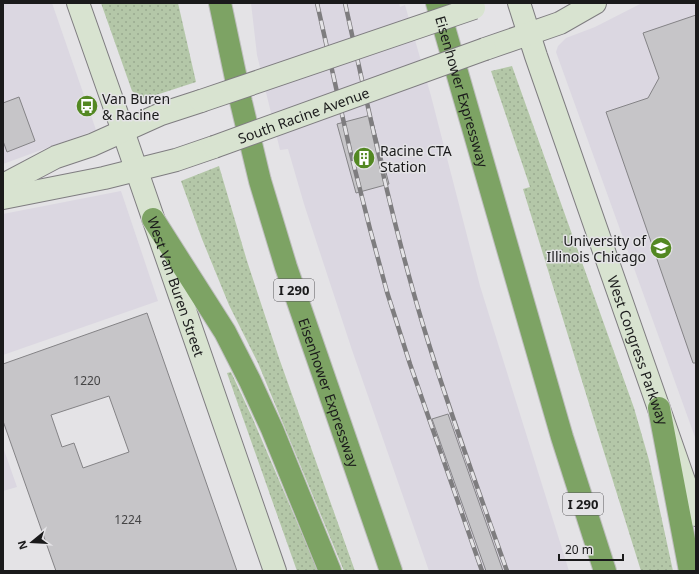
<svg xmlns="http://www.w3.org/2000/svg" width="699" height="574" viewBox="0 0 699 574" font-family="'Noto Sans',sans-serif">
<defs>
<pattern id="grass-dots" width="8" height="8" patternUnits="userSpaceOnUse"><rect width="8" height="8" fill="#b4c7a8"/><path d="M2 2h.1M6 6h.1" fill="none" stroke="#9aaa90" stroke-width="1.8" stroke-linecap="round"/></pattern>
</defs>
<rect width="100%" height="100%" fill="#e4e3e6"/>
<g fill="#dbd7e1">
<path d="M 3,3 L 52,3 L 96,130 L 3,164 Z"/>
<path d="M 251,3 L 399,3 L 400,7 L 405,5 L 431,96 L 480,286 L 529,443 L 569,571 L 429,571 L 352,350 L 304,204 L 288,149 L 280,150 L 257,55 Z"/>
<path d="M 642,3 L 696,3 L 696,440 L 556,52 L 558,46 L 566,38 L 595,27 Z"/>
<path d="M 121,191 L 158,301 L 3,355 L 3,214 Z"/>
<path d="M 3,447 L 17,487 L 3,491 Z"/>
</g>
<g fill="url(#grass-dots)">
<path d="M 101,3 L 178,3 L 196,82 L 153,96 L 140,98 L 132,91 Z"/>
<path d="M 512,66 L 634,408 L 649,460 L 673,571 L 641,571 L 598,433 L 523,189 L 530,187 L 491,71 Z"/>
<path d="M 219,166 L 247,261 L 279,358 L 355,571 L 344,571 L 258,363 L 229,305 L 202,239 L 181,181 Z"/>
<path d="M 231,372 L 252,417 L 318,571 L 297,571 L 227,373 Z"/>
</g>
<g fill="#c6c5c8" stroke="#848386" fill-rule="evenodd">
<path d="M 696,15 L 696,363 L 693,363 L 606,112 L 648,98 L 659,78 L 643,33 Z"/>
<path d="M 19,97 L 35,141 L 7,152 L 3,141 L 3,103 Z"/>
<path d="M 371,115 L 389,184 L 356,193 L 337,124 Z"/>
<path d="M 147,313 L 237,571 L 56,571 L 3,421 L 3,364 ZM 109,396 L 129,452 L 83,468 L 74,443 L 62,447 L 51,415 Z"/>
<path d="M 448,414 L 503,571 L 486,571 L 432,419 Z"/>
</g>
<g fill="none" stroke-linecap="round" stroke-linejoin="round">
<g stroke="#7f7d80" stroke-width="24">
<g id="secondary">
<path id="s1" d="M 78,3 L 123,131 L 275,571"/>
<path id="s2" d="M 519,3 L 536,56 L 696,515"/>
<path d="M 485,49 L 560,23 L 595,3"/>
<path d="M 3,185 L 56,157 L 92,145 L 161,114 L 201,101"/>
<path d="M 3,198 L 104,178 L 176,160 L 214,147"/>
</g>
</g>
<g stroke="#bfbfbf" stroke-width="24">
<g id="highway">
<path id="s3" d="M 220,3 L 241,102 L 260,181 L 286,267 L 391,571"/>
<path id="s4" d="M 437,3 L 562,437 L 605,571"/>
<path d="M 153,219 L 225,332 L 250,381 L 272,429 L 330,571"/>
<path d="M 659,408 L 690,571"/>
</g>
</g>
<use href="#secondary" stroke="#d8e3d0" stroke-width="22"/>
<use href="#highway" stroke="#7da364" stroke-width="22"/>
<g stroke="#7e7d7f" stroke-width="4.5">
<g id="rail">
<path d="M 317,3 L 350,150 L 370,229 L 387,292 L 410,364 L 482,571"/>
<path d="M 345,3 C 369,111 391,219 423,325 C 448,408 478,489 507,571"/>
</g>
</g>
<use href="#rail" stroke="#e4e3e6" stroke-width="3" stroke-dasharray="9" stroke-linecap="butt"/>
<g stroke="#7f7d80" stroke-width="24" stroke-linecap="butt">
<g id="secondary-bridge">
<path d="M 201,101 L 474,8"/>
<path id="s5" d="M 214,147 L 485,49"/>
</g>
</g>
<use href="#secondary-bridge" stroke="#d8e3d0" stroke-width="22"/>
</g>
<defs>
<g id="bus-disc" transform="scale(1.15)"><circle r="9.5" fill="#538822" stroke="#e4e3e6"/><path d="M-5-6H5V4H4V6H2V4H-2V6H-4V4H-5ZM-3.5-4V0h7V-4ZM-3.5 1.2v1.5H-2V1.2ZM2 1.2v1.5H3.5V1.2Z" fill="#fff"/></g>
<g id="building-disc" transform="scale(1.15)"><circle r="9.5" fill="#538822" stroke="#e4e3e6"/><path d="M-4-6H4V6H1V3H-1V6H-4ZM-2.5-4.3h1.7v1.8h-1.7ZM.8-4.3h1.7v1.8H.8ZM-2.5-1h1.7V.8h-1.7ZM.8-1h1.7V.8H.8Z" fill="#fff"/></g>
<g id="university-disc" transform="scale(1.15)"><circle r="9.5" fill="#538822" stroke="#e4e3e6"/><path d="M0-5L7-2L0 1L-7-2ZM-4 1L0 2.5L4 1V4Q0 6-4 4Z" fill="#fff"/></g>
</defs>
<g fill-rule="evenodd">
<use href="#bus-disc" x="87" y="106"/>
<use href="#building-disc" x="364" y="158"/>
<use href="#university-disc" x="661" y="248"/>
</g>
<g text-anchor="middle" dominant-baseline="central" stroke-width="3" stroke-linejoin="round" paint-order="stroke">
<g font-size="12" fill="#454546">
<text x="87" y="380">1220</text>
<text x="128" y="519">1224</text>
</g>
<g fill="#e4e3e6" stroke="#575658" stroke-width="1">
<rect x="274" y="279" width="40" height="22" rx="3"/>
<rect x="563" y="493" width="40" height="22" rx="3"/>
</g>
<g font-size="13" font-weight="bold" fill="#1a1a1b">
<text x="294" y="290">I 290</text>
<text x="583" y="504">I 290</text>
</g>
<g font-size="14" fill="#1a1a1b" stroke="#e4e3e6">
<text stroke="none"><textPath href="#s4" startOffset="92">Eisenhower Expressway</textPath></text>
<text stroke="none"><textPath href="#s5" startOffset="95">South Racine Avenue</textPath></text>
<text stroke="none"><textPath href="#s1" startOffset="300">West Van Buren Street</textPath></text>
<text stroke="none"><textPath href="#s2" startOffset="367">West Congress Parkway</textPath></text>
<text stroke="none"><textPath href="#s3" startOffset="405">Eisenhower Expressway</textPath></text>
</g>
<g font-size="14" fill="#1a1a1b" stroke="#e4e3e6" text-anchor="start">
<text x="102" y="98">Van Buren<tspan x="102" dy="16">&amp; Racine</tspan></text>
<text x="380" y="150">Racine CTA<tspan x="380" dy="16">Station</tspan></text>
<text x="646" y="240" text-anchor="end">University of<tspan x="646" dy="16">Illinois Chicago</tspan></text>
</g>
</g>
<rect width="699" height="574" fill="none" stroke="#1a1a1b" stroke-width="8"/>
<g transform="translate(32 542) rotate(252)" stroke="#e4e3e6" stroke-width="3" paint-order="stroke">
<path d="M0-3L7 15L0 10L-7 15Z" fill="#1a1a1b"/>
<text y="-6" font-size="11" font-weight="bold" text-anchor="middle" fill="#1a1a1b">N</text>
</g>
<path d="M559 554v6h64v-6" fill="none" stroke="#1a1a1b" stroke-width="2"/>
<text x="565" y="554" font-size="12" fill="#1a1a1b" stroke="#e4e3e6" stroke-width="3" paint-order="stroke">20 m</text>
</svg>
